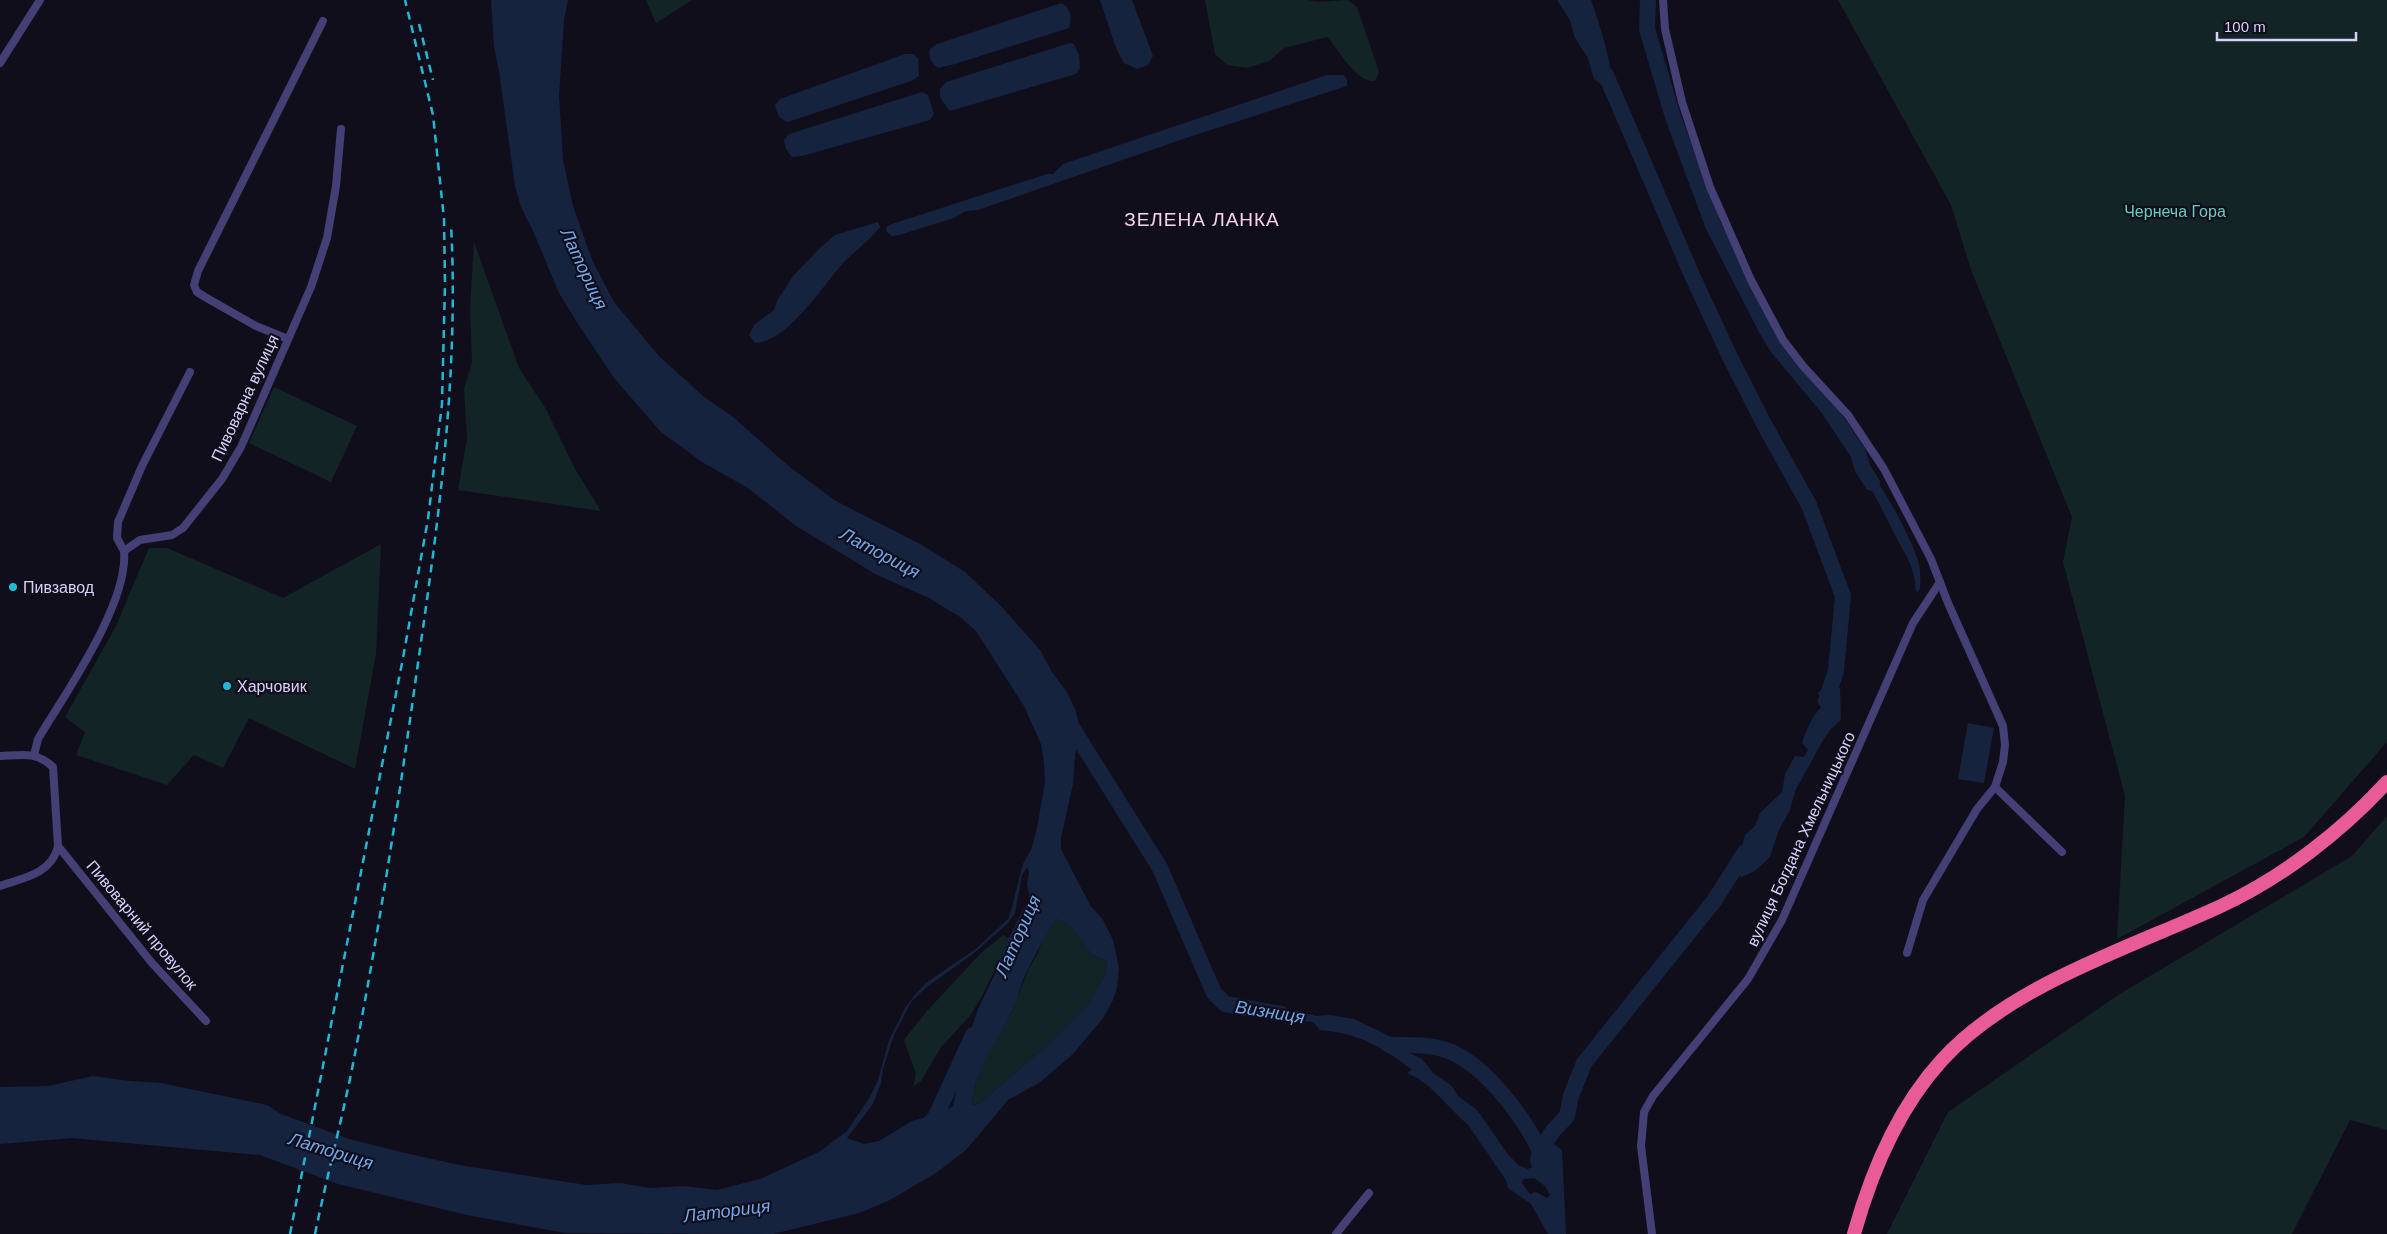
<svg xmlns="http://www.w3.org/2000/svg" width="2387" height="1234" viewBox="0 0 2387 1234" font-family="Helvetica,sans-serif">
<rect width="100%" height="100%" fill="#110e1c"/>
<g fill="#122425">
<path d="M 646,0 L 692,0 L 656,23 Z"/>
<path d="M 1205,0 L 1308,0 C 1321,4 1334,0 1348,0 L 1357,7 L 1379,72 L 1375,81 C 1355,82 1340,51 1327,37 L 1284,48 L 1269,61 L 1247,68 L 1227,65 L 1215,54 Z"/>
<path d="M 1838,0 L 2387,0 L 2387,742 L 2304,837 L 2117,939 L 2125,796 L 2063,562 L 2072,517 L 1971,270 L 1951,205 Z"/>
<path d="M 474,242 L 519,368 L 546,409 L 574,467 L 601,511 L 458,490 L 467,438 L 464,389 L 472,362 L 470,308 Z"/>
<path d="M 274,387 L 357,426 L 331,482 L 249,443 Z"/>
<path d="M 381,544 L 376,654 L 355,769 L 249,718 L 223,768 L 194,755 L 167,785 L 76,755 L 85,732 L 65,717 L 115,628 L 149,548 L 167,548 L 283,598 Z"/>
<path d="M 2387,816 L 2387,1130 L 2350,1120 L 2292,1234 L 1887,1234 L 1948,1112 L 2118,995 L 2352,856 Z"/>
<path d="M 1056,919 L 1068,922 L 1092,955 L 1107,961 L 1105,975 L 1089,1003 L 1045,1047 L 979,1104 L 972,1105 L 973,1092 L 979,1072 L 992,1044 L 1012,1012 L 1028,970 L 1037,955 L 1045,935 Z"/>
<path d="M 1003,935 L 1010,939 L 982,996 L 970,1016 L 941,1047 L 921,1081 L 913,1087 L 916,1074 L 904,1040 L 926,1012 L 981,953 Z"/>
</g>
<g fill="#15233f" fill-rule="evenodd">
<path d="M 491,0 L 568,0 L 564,20 L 559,96 L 563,160 L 573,206 L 585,240 L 593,262 L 614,302 L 659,356 L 703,396 L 733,417 L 791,468 L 836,501 L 922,545 L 965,572 L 1001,606 L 1040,650 L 1052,672 L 1067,692 L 1075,709 L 1081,731 L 1075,755 L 1073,784 L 1061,838 L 1061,849 L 1090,905 L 1103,920 L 1113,940 L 1119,968 L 1117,988 L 1113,1000 L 1103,1018 L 1073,1054 L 1039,1083 L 1008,1100 L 966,1150 L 936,1173 L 888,1201 L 859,1213 L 773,1234 L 565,1233 L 467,1215 L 338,1184 L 260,1155 L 72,1138 L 0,1144 L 0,1087 L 48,1086 L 93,1076 L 129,1081 L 161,1083 L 267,1105 L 281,1114 L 349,1139 L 401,1152 L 459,1165 L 586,1185 L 620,1183 L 650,1188 L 683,1186 L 717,1190 L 760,1179 L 819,1152 L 847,1131 L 870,1097 L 878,1080 L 889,1040 L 905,1008 L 914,996 L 926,983 L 977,948 L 1009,918 L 1023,864 L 1031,850 L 1037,828 L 1045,782 L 1044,763 L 1041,744 L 1024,706 L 976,631 L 960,617 L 929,598 L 877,575 L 796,526 L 748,488 L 702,462 L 661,432 L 614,378 L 578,324 L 559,293 L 534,233 L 521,207 L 515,186 L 499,71 L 494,47 ZM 1027,867 L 1029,872 L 1027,884 L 1030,901 L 1022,916 L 1020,940 L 1005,953 L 978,1009 L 966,1045 L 953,1106 L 941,1113 L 912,1121 L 879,1141 L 864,1144 L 847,1138 L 873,1104 L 881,1083 L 883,1069 L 894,1035 L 911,1002 L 928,986 L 973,954 L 1008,923 L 1015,913 L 1022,875 ZM 1056,919 L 1068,923 L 1092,955 L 1107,961 L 1105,975 L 1089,1003 L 1045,1047 L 979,1104 L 972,1105 C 973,1070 997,1043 1011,1013 C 1017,1003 1019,991 1023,980 C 1032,960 1044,938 1056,919 Z"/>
<path d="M 1100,0 L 1132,0 L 1153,56 L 1148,65 L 1137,69 L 1124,63 L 1116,48 Z"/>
<path d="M 1557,0 L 1591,0 C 1602,32 1611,61 1614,94 L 1594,79 L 1588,58 L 1575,38 L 1570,20 Z"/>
<path d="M 1061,3 C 1071,8 1072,17 1069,28 L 955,64 L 938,68 C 931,62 928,58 930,49 L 937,44 Z"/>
<path d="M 1070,43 L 1074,44 L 1079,55 L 1080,68 L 1076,74 L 950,111 L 940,98 L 940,89 L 946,82 Z"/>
<path d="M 905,54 L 913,54 L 918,58 L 919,76 L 911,81 L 788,122 C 779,119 777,114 775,105 L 780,99 Z"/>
<path d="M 1327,75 L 1344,75 L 1347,80 L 1347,86 L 1192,136 L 978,210 L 966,211 L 954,218 L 899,235 L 892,236 L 886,231 L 887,226 L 892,224 L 1047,174 L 1053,174 L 1063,164 Z"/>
<path d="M 922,92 L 928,95 L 934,114 L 930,120 L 802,156 L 792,157 L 786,149 L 784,140 L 789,134 Z"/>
<path d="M 878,222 L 880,227 C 870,240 856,250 844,262 C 823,285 788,342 755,343 L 749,335 L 754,325 L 774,310 L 777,301 L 793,276 L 821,247 L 835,235 Z"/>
<path d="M 1820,398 L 1836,412 L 1860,450 L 1858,453 L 1849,449 Z"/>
<path d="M 1862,463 C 1879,477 1912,539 1918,561 C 1921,571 1921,581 1919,592 L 1916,591 C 1914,560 1901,550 1889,523 C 1879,504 1871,486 1858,469 Z"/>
<path d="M 1832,681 L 1840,688 L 1841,720 L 1830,730 L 1822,742 L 1795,791 L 1790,810 L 1778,832 L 1770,857 L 1755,871 L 1742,877 L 1733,871 L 1732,857 L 1742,848 L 1745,835 L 1755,826 L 1760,813 L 1782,792 L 1785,774 L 1795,756 L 1804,757 L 1808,750 L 1802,743 C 1807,728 1812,715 1824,705 L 1818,693 Z"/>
<path d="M 1968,723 L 1994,728 L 1984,783 L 1958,779 Z"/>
<path d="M 1255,1006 L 1265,1007 L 1275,1006 L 1288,1012 L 1298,1011 L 1316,1016 L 1330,1015 L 1354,1019 L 1379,1031 L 1397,1040 L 1403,1050 L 1422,1059 L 1433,1073 L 1452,1086 L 1458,1096 L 1476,1109 L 1487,1126 L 1485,1135 C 1455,1122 1439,1086 1407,1073 L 1412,1070 C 1383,1047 1358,1033 1320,1030 L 1313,1022 L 1272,1019 Z"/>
<path d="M 1536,1132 C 1543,1141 1553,1142 1562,1150 L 1566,1234 L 1548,1234 L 1531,1204 L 1508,1188 L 1505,1178 L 1494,1163 L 1508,1154 L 1518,1165 L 1528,1169 L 1532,1167 L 1531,1151 L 1526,1141 ZM 1534,1178 L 1545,1186 L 1550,1195 L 1547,1198 L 1536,1192 L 1530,1194 L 1522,1183 L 1523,1179 Z"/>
</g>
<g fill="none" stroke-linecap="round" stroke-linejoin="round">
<g stroke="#15233f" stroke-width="16">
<path d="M 1648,0 L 1647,29 L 1673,117 L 1713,225 L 1767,330 L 1778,348 L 1828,408 L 1858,453 L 1863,469 L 1872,483"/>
<path d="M 1606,75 L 1691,273 L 1729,355 L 1765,426 L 1809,505 L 1843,596 L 1836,671 L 1826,701"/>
<path d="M 1068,721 L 1160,868 L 1214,993 L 1225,1004 L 1281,1014"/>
<path d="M 1006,963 L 1030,913"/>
<path d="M 1389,1045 C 1407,1045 1425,1044 1443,1049 C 1482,1060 1522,1115 1540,1150"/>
<path d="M 1473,1118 L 1513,1176"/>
<path d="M 923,1130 L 935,1118 L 973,1035"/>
<path d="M 1538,1161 L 1540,1150 L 1553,1131 L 1567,1116 L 1571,1096 L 1584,1063 L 1714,901 L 1745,852"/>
</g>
<g stroke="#443f75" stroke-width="8">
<path d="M 1663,0 L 1665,29 L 1682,102 L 1710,187 L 1751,280 L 1783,340 L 1803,366 L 1848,415 L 1884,469 L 1931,559 L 1948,603 L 2003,726 L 2005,745 L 2003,762 L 1995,787 L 1977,809 L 1923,900 L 1907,953"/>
<path d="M 0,63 L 40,0"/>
<path d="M 288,339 L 256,326 L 205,297 L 197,292 L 194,285 L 198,271 L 323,21"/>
<path d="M 124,551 L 117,538 L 118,522 L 142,466 L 190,372"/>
<path d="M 34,755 L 38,739 C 65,694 129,603 124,551 L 140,540 L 172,535 L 183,528 L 222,479 L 241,447 L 311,287 L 327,238 L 336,186 L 341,129"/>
<path d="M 0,756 C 22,755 36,751 53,767 L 58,846 C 52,874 23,878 0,886"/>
<path d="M 1995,787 L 2062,852"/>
<path d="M 58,846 L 152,963 L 206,1021"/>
<path d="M 1336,1234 L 1369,1193"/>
<path d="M 1652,1234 L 1641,1146 L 1644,1112 L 1653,1096 L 1748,979 L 1782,920 L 1913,623 L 1940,582"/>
</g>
<path stroke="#e85b97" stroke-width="14" d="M 1854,1234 C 1871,1173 1898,1108 1942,1060 C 2010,985 2130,948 2221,906 C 2283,877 2341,832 2387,782"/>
<g stroke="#1eb9d6" stroke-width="2.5" stroke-dasharray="8 6" stroke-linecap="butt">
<path d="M 419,24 L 433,80"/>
<path d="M 290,1234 L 403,658 L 428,519 L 442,404 L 445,284 L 444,219 L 433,115 L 405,0"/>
<path d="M 315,1234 C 326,1181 340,1127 351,1074 C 378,938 399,800 418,663 C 439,517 459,372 451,224"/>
</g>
</g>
<g fill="#1eb9d6" stroke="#110e1c" stroke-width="2">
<circle cx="13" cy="587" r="5"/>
<circle cx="227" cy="686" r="5"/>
</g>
<g text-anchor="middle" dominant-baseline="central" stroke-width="4.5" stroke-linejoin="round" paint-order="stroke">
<g font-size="16" fill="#66cdb9" stroke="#110e1c">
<text x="2175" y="211">Чернеча Гора</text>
</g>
<g font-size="16" fill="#d7d0f8" stroke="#110e1c">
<text transform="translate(245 398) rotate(-65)">Пивоварна вулиця</text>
<text transform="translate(1801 839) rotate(-65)">вулиця Богдана Хмельницького</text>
<text transform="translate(142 925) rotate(50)">Пивоварний провулок</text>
</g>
<g font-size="16" fill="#d7d0f8" stroke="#110e1c" text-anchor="start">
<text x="23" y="587">Пивзавод</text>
<text x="237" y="686">Харчовик</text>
</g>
<g font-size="18" font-style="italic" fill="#6ca8ea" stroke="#110e1c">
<text transform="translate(584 269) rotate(65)">Латориця</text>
<text transform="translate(880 553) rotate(28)">Латориця</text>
<text transform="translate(1018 936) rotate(-66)">Латориця</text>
<text transform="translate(1270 1012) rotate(9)">Визниця</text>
<text transform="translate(331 1151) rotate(17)">Латориця</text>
<text transform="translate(727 1211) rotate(-7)">Латориця</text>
</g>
<g font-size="19" letter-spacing="1" fill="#f9d1e8" stroke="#110e1c">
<text x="1202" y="219">ЗЕЛЕНА ЛАНКА</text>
</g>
</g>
<path d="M2217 32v8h139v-8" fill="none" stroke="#d7d0f8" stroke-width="2.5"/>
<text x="2224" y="32" font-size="15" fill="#d7d0f8" stroke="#110e1c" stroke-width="4" paint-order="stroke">100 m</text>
</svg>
